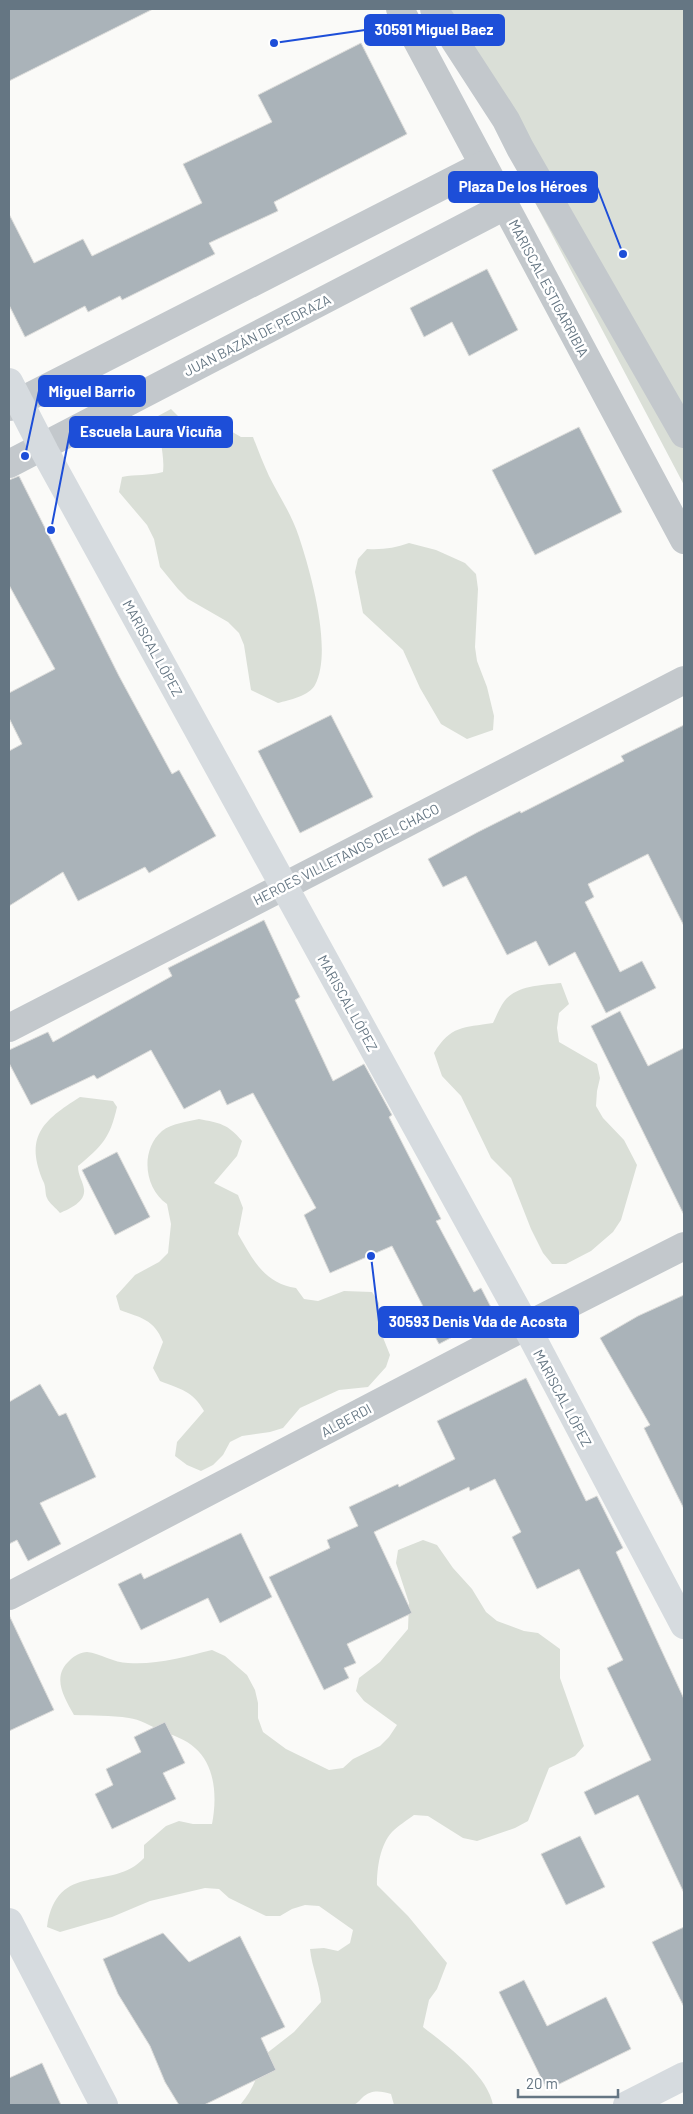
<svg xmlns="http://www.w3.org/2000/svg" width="693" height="2114" viewBox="0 0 693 2114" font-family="Barlow,sans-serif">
<rect width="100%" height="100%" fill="#fafaf8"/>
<g fill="#dadfd7">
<path d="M 432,9 L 684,9 L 684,485 L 440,22 Z"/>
<path d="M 171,409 L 189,427 L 202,431 L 229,430 L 241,437 L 253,437 C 258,450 263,463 269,476 C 279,496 292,515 299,537 C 311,573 333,651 315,685 C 309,696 289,700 278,703 L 251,690 L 244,645 L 239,633 L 228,622 L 188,599 L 178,589 L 160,567 L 154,539 L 147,525 L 119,492 L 122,477 C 136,474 149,476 163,472 C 165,453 158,436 158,416 Z"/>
<path d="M 409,543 L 436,550 L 465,563 L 476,574 L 478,589 L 475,647 L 477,661 L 487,687 L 494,716 L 493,730 L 467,739 L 441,724 L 420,688 L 403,650 L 363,613 L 355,572 L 358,559 L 367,549 C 382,550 395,548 409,543 Z"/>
<path d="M 561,983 L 569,1004 L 559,1013 L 557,1028 L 559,1042 L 597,1064 L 600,1078 L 597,1091 L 596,1106 L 603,1118 L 624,1140 L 637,1165 L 621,1220 L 613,1232 L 591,1251 L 566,1264 L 552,1264 L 543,1253 L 531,1229 L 511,1178 L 491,1158 L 461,1096 L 442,1076 L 434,1053 C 451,1025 463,1028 493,1023 C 497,1015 501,1004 507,998 C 521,985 543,985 561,983 Z"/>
<path d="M 80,1097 L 113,1101 L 117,1107 C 110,1138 102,1146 78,1166 C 78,1176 83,1181 84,1189 C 86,1202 69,1209 60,1213 C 56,1208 49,1203 47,1198 C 45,1194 46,1188 44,1183 C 24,1137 42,1121 80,1097 Z"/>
<path d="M 199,1119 C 220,1123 228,1124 242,1141 L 237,1156 L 214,1183 L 238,1195 L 243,1208 L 238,1234 C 253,1260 264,1283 296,1288 L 304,1299 L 318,1301 L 344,1291 L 372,1292 L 379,1303 L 380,1330 L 390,1355 L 386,1367 L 368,1387 L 339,1390 L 300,1408 L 283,1428 L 270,1432 L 242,1436 L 230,1442 L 223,1455 L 213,1465 L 201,1471 L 187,1465 L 175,1456 L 177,1442 L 204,1411 C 193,1391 180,1389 160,1381 L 153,1368 L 163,1342 C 154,1319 141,1318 120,1310 L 116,1296 L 135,1275 L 159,1262 L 168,1253 L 171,1224 L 167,1204 C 144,1188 140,1150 162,1131 C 172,1123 187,1122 199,1119 Z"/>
<path d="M 423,1540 L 437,1545 L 453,1568 L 472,1589 L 486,1612 L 497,1621 L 524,1631 L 538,1633 L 560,1649 L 560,1678 L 584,1746 L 575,1756 L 549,1768 L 528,1821 L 515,1828 L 477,1841 L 463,1838 L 428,1816 L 414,1815 C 407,1820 398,1826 392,1832 C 380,1845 377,1868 377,1885 L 408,1916 L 447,1963 L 437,1989 L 429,2000 L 423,2027 C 446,2045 488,2075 493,2105 L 394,2105 L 391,2094 C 381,2091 371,2089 362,2098 C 359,2101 357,2104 352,2105 L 240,2105 C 252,2091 259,2075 262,2057 L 294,2032 L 321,2002 C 320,1984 312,1968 310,1949 L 324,1948 L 338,1951 L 350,1943 L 353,1930 L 319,1906 L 305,1905 L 292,1909 L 280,1916 L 266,1916 L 229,1898 L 219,1889 L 205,1888 L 150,1901 L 112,1917 L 60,1932 L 47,1927 C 57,1859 112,1893 144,1858 L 144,1845 L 166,1826 L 179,1821 L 193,1824 L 212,1824 C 217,1799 216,1766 195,1748 C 185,1739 173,1735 161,1731 C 151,1726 139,1719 129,1718 C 111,1715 92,1716 74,1715 C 64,1697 51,1677 70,1660 C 74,1656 81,1652 87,1652 C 100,1653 114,1663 128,1663 C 157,1665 184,1657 212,1650 L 225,1656 L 247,1675 L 255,1690 L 258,1703 L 258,1718 L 263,1732 L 286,1749 L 329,1770 L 343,1768 L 353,1759 L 380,1746 L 389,1737 L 397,1725 L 364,1701 L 356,1691 L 359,1678 L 380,1662 L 408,1629 L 409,1603 L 396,1563 L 398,1550 Z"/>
</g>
<g fill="#aab3b9" stroke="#dcdcda">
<path d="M 9,9 L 153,9 L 9,81 Z"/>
<path d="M 361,43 L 407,134 L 274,202 L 278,211 L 209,243 L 215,254 L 122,300 L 120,296 L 88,312 L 85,306 L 25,337 L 9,305 L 9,214 L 34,263 L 83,239 L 92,256 L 202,203 L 183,164 L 272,122 L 258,95 Z"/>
<path d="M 487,269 L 518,330 L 469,356 L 452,322 L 424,337 L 410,308 Z"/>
<path d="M 579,427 L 622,512 L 535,555 L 492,470 Z"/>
<path d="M 19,476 L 119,676 L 172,774 L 179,770 L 216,836 L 149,873 L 145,867 L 78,901 L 63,872 L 9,906 L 9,751 L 22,744 L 9,718 L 9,693 L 55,669 L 9,585 L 9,480 Z"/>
<path d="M 331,715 L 373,797 L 300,833 L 258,751 Z"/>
<path d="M 684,725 L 684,926 L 648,854 L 588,884 L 594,897 L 585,902 L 620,972 L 642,961 L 656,988 L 606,1013 L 575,952 L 549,966 L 536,941 L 507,955 L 466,876 L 443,887 L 428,859 L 478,832 L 520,811 L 521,813 L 624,761 L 621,756 Z"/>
<path d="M 264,920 L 300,997 L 295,1000 L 333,1081 L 364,1064 L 392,1115 L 389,1117 L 441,1219 L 436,1221 L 474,1292 L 481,1288 L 495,1315 L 439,1344 L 425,1318 L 428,1316 L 392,1246 L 330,1273 L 304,1215 L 316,1208 L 253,1093 L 227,1105 L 220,1090 L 184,1109 L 151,1050 L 97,1079 L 94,1075 L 31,1105 L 9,1063 L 9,1050 L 48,1032 L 53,1042 L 172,976 L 168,968 Z"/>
<path d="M 620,1011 L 648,1066 L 684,1048 L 684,1215 L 591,1026 Z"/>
<path d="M 117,1152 L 150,1217 L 115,1235 L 82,1170 Z"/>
<path d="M 684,1295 L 684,1509 L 644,1428 L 650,1425 L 600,1338 L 638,1316 Z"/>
<path d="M 526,1378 L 586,1501 L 597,1496 L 623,1548 L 616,1552 L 684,1699 L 684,1893 L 638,1795 L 595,1815 L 584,1792 L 651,1760 L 607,1668 L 623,1660 L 579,1569 L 537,1589 L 512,1537 L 521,1532 L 495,1479 L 470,1491 L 469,1487 L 374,1532 L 412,1613 L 347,1644 L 356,1663 L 344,1668 L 349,1678 L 324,1690 L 269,1577 L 330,1548 L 327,1540 L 358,1526 L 349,1507 L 398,1484 L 399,1487 L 455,1459 L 437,1421 Z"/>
<path d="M 40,1384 L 59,1416 L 66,1413 L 96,1477 L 40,1503 L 61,1544 L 28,1561 L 17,1540 L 9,1544 L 9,1402 Z"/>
<path d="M 241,1533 L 272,1597 L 220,1623 L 208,1598 L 141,1630 L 118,1584 L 141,1573 L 144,1579 Z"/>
<path d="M 9,1615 L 54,1710 L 9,1731 Z"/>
<path d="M 165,1722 L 185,1763 L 163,1773 L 176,1799 L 112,1829 L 95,1794 L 113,1785 L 106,1769 L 141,1752 L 134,1737 Z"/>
<path d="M 580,1836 L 605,1887 L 566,1905 L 541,1854 Z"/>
<path d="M 684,1927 L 684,2007 L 652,1942 Z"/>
<path d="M 163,1933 L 189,1962 L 240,1936 L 285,2027 L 261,2038 L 276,2070 L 204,2105 L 179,2105 L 165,2082 L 150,2046 L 118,1994 L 103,1959 Z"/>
<path d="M 524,1980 L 547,2026 L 606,1997 L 631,2049 L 547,2090 L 499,1992 Z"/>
<path d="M 42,2063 L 61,2105 L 9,2105 L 9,2078 Z"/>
</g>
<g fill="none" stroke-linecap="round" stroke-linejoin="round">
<g stroke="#c3c8cc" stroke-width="28">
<path d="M 400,9 L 684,540"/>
<path d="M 434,9 L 506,120 L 520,148 L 684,434"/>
<path d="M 9,407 L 483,165"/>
<path d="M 9,464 L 505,206"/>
<path d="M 9,1028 L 684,680"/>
<path d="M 9,1596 L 526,1326 L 684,1246"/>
</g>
<g stroke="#d6dbdf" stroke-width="28">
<path d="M 9,382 L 45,452 L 526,1326 L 684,1625"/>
<path d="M 9,1922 L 104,2105"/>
<path d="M 627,2105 L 684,2076"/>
</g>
</g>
<g text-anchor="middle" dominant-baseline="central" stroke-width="5" stroke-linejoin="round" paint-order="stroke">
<g font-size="14" fill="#657683" stroke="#fff">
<text transform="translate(549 288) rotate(62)">MARISCAL ESTIGARRIBIA</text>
<text transform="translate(257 335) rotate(-27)">JUAN BAZÁN DE PEDRAZA</text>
<text transform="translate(153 648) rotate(61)">MARISCAL LÓPEZ</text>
<text transform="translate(346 854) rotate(-27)">HEROES VILLETANOS DEL CHACO</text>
<text transform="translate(348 1003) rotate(61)">MARISCAL LÓPEZ</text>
<text transform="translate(563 1398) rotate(62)">MARISCAL LÓPEZ</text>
<text transform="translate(346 1420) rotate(-28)">ALBERDI</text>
</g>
</g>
<path fill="none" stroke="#1d4ed8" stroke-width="2" d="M274 43L365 30M623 254L597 187M25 456L39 391M51 530L70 432M371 1256L379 1322"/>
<g fill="#1d4ed8" stroke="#fff" stroke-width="2">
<circle cx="274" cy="43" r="5"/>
<circle cx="623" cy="254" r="5"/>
<circle cx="25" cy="456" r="5"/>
<circle cx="51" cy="530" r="5"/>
<circle cx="371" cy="1256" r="5"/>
</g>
<g fill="#1d4ed8" stroke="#1d4ed8" stroke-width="2">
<rect x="365" y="15" width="139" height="30" rx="5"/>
<rect x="449" y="172" width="148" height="30" rx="5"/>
<rect x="39" y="376" width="106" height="30" rx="5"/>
<rect x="70" y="417" width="162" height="30" rx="5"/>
<rect x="379" y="1307" width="199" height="30" rx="5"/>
</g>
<g font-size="15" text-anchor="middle" font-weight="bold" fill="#fff">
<text x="434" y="35">30591 Miguel Baez</text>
<text x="523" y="192">Plaza De los Héroes</text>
<text x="92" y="397">Miguel Barrio</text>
<text x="151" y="437">Escuela Laura Vicuña</text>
<text x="478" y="1327">30593 Denis Vda de Acosta</text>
</g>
<rect width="693" height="2114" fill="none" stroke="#657683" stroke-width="20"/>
<path d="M518 2089v8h100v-8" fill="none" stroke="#657683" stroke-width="2.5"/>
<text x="526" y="2089" font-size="15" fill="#657683" stroke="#ffffff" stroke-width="4" paint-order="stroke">20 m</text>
</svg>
